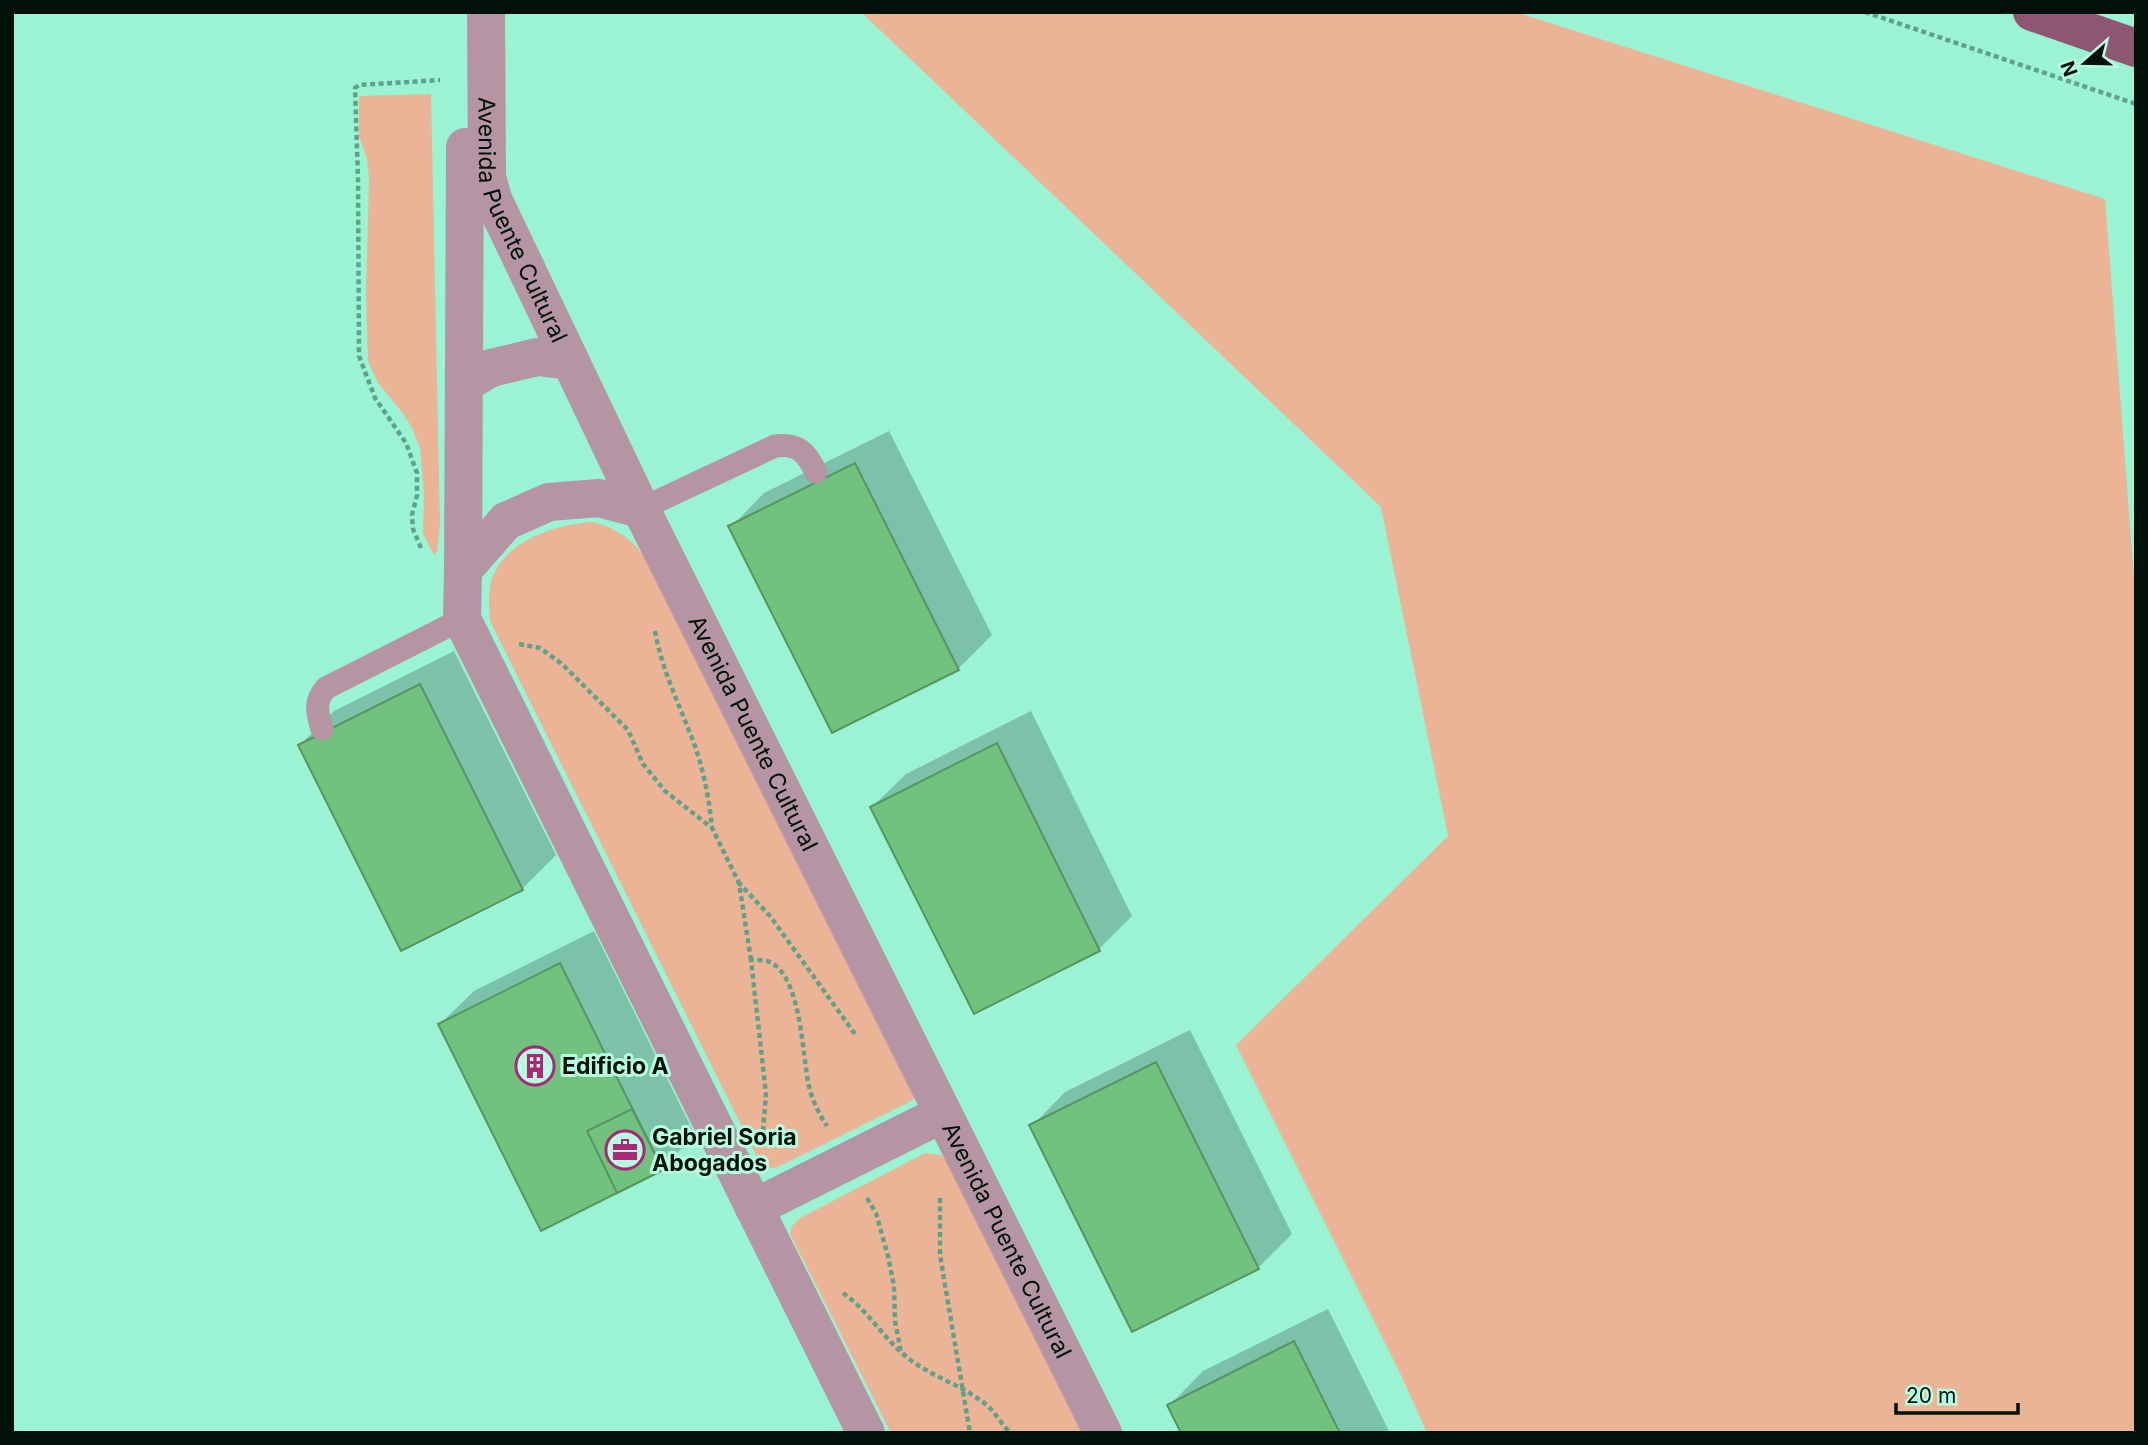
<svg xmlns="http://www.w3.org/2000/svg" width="2148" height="1445" viewBox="0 0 2148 1445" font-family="Inter,sans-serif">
<rect width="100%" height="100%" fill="#9af3d2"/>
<g fill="#ecb497">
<path d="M 861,12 L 1515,12 L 2105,199 L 2136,603 L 2136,1433 L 1427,1433 L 1402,1377 L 1236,1045 L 1448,836 L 1381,507 Z"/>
<path d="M 431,94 L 440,525 L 437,552 L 434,555 L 423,534 L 424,493 L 420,448 L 412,428 L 402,412 L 378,383 L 368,361 L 366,294 L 369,178 L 367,159 L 359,136 L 359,96 Z"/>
<path d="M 593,522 C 617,528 635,541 648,562 L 915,1099 L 778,1167 L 767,1169 L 761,1165 L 490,621 C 489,608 488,594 491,582 C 502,541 556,524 593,522 Z"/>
<path d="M 925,1153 L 941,1155 L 947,1160 L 1083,1433 L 891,1433 L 790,1234 L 792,1226 L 800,1218 Z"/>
</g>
<g fill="#0003">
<path d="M 889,431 L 992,635 L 958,669 L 731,527 L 764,493 Z"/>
<path d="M 454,651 L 556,855 L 522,889 L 300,745 L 334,711 Z"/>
<path d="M 1031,711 L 1132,916 L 1099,949 L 872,807 L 906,774 Z"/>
<path d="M 594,931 L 695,1135 L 662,1168 L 440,1024 L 474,991 Z"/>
<path d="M 1190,1030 L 1292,1234 L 1258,1268 L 1133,1330 L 1032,1126 L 1065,1092 Z"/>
<path d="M 1328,1309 L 1390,1433 L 1183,1433 L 1170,1405 L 1203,1371 Z"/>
</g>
<g fill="#71c27f" stroke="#589462" stroke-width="2">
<path d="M 855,463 L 959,670 L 832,733 L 728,526 Z"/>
<path d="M 420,684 L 523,890 L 401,951 L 298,745 Z"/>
<path d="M 997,743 L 1100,951 L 974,1014 L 870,807 Z"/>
<path d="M 560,963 L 663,1170 L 541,1231 L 438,1024 Z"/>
<path d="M 1156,1062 L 1259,1269 L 1132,1332 L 1029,1125 Z"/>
<path d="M 632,1109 L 663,1170 L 617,1193 L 587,1131 Z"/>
<path d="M 1294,1341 L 1340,1433 L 1181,1433 L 1167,1405 Z"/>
</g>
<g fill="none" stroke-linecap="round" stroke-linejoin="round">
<g stroke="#62a189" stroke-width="4.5" stroke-dasharray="5 3.5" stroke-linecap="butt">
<path d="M 1865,12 L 2136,104"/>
<path d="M 421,548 L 413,529 L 412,515 L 417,495 L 417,473 L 406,443 L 375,398 L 359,356 L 358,178 L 355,88 L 359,85 L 440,80"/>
<path d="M 655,631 C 662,671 681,708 695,746 C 704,772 709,799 712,827"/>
<path d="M 519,644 L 540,648 L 562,664 L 628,730 L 643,764 L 665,791 L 712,828 L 739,883"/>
<path d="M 751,960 L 739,883 L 770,916 L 855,1034"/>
<path d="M 763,1131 L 766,1094 L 751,960 C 756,960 762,960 767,961 C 802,972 802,1057 809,1086 C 812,1100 819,1114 827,1126"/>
<path d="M 867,1198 L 876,1213 L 888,1256 L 894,1286 L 895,1321 L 901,1352"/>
<path d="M 940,1198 L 940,1255 L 970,1433"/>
<path d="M 843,1293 C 867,1310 880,1333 901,1352 C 926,1376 963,1384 989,1407 C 996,1415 1003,1425 1010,1433"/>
</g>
<g stroke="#b594a3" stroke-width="23">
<path d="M 641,509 L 775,446 C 798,443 806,452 816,472"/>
<path d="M 322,729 C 317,713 314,701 326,688 L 462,619"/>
</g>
<g stroke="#b594a3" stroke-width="38">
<path id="s1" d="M 486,12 L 487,177 L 493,199 L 641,509 L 1103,1433"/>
<path d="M 465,147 L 463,570 L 462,619 L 866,1433"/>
<path d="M 464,384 L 491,368 L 537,357 L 570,361"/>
<path d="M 463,570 L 506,521 L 549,502 L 599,498 L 641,509"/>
<path d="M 754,1208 L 942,1114"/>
</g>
<path stroke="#8e5672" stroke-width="38" d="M 2032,12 L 2136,48"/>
</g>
<defs>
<g id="building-ring" transform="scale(2.0125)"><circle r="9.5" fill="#b7fde1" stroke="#aa2977" stroke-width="1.5"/><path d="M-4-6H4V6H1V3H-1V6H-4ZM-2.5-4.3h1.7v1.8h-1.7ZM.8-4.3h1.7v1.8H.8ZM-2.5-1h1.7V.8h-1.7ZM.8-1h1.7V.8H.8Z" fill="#aa2977"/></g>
<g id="office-ring" transform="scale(2.0125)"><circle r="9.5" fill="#b7fde1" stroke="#aa2977" stroke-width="1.5"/><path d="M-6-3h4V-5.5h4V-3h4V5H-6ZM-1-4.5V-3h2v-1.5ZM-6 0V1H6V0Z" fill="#aa2977"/></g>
</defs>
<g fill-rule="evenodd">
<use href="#building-ring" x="535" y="1066"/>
<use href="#office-ring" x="625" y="1150"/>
</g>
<g text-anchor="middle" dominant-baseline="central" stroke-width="6" stroke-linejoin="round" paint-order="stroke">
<g font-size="23" fill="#001109" stroke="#b7fde1">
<text stroke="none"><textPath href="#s1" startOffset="215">Avenida Puente Cultural</textPath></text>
<text stroke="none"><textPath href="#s1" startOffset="782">Avenida Puente Cultural</textPath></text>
<text stroke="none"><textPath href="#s1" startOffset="1349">Avenida Puente Cultural</textPath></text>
</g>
<g font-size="23" font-weight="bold" fill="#001109" stroke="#b7fde1" text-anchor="start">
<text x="562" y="1066">Edificio A</text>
<text x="652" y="1137">Gabriel Soria<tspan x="652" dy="26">Abogados</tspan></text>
</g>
</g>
<rect width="2148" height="1445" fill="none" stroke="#001109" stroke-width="28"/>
<g transform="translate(2085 63) rotate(250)" stroke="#b7fde1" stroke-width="5" paint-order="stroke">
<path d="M0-5L12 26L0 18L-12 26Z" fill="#001109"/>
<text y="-10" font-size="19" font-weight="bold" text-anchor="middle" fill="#001109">N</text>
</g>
<path d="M1896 1403v10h122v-10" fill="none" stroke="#001109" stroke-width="3.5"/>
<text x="1906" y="1403" font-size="21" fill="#001109" stroke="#b7fde1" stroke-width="5" paint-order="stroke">20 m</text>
</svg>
